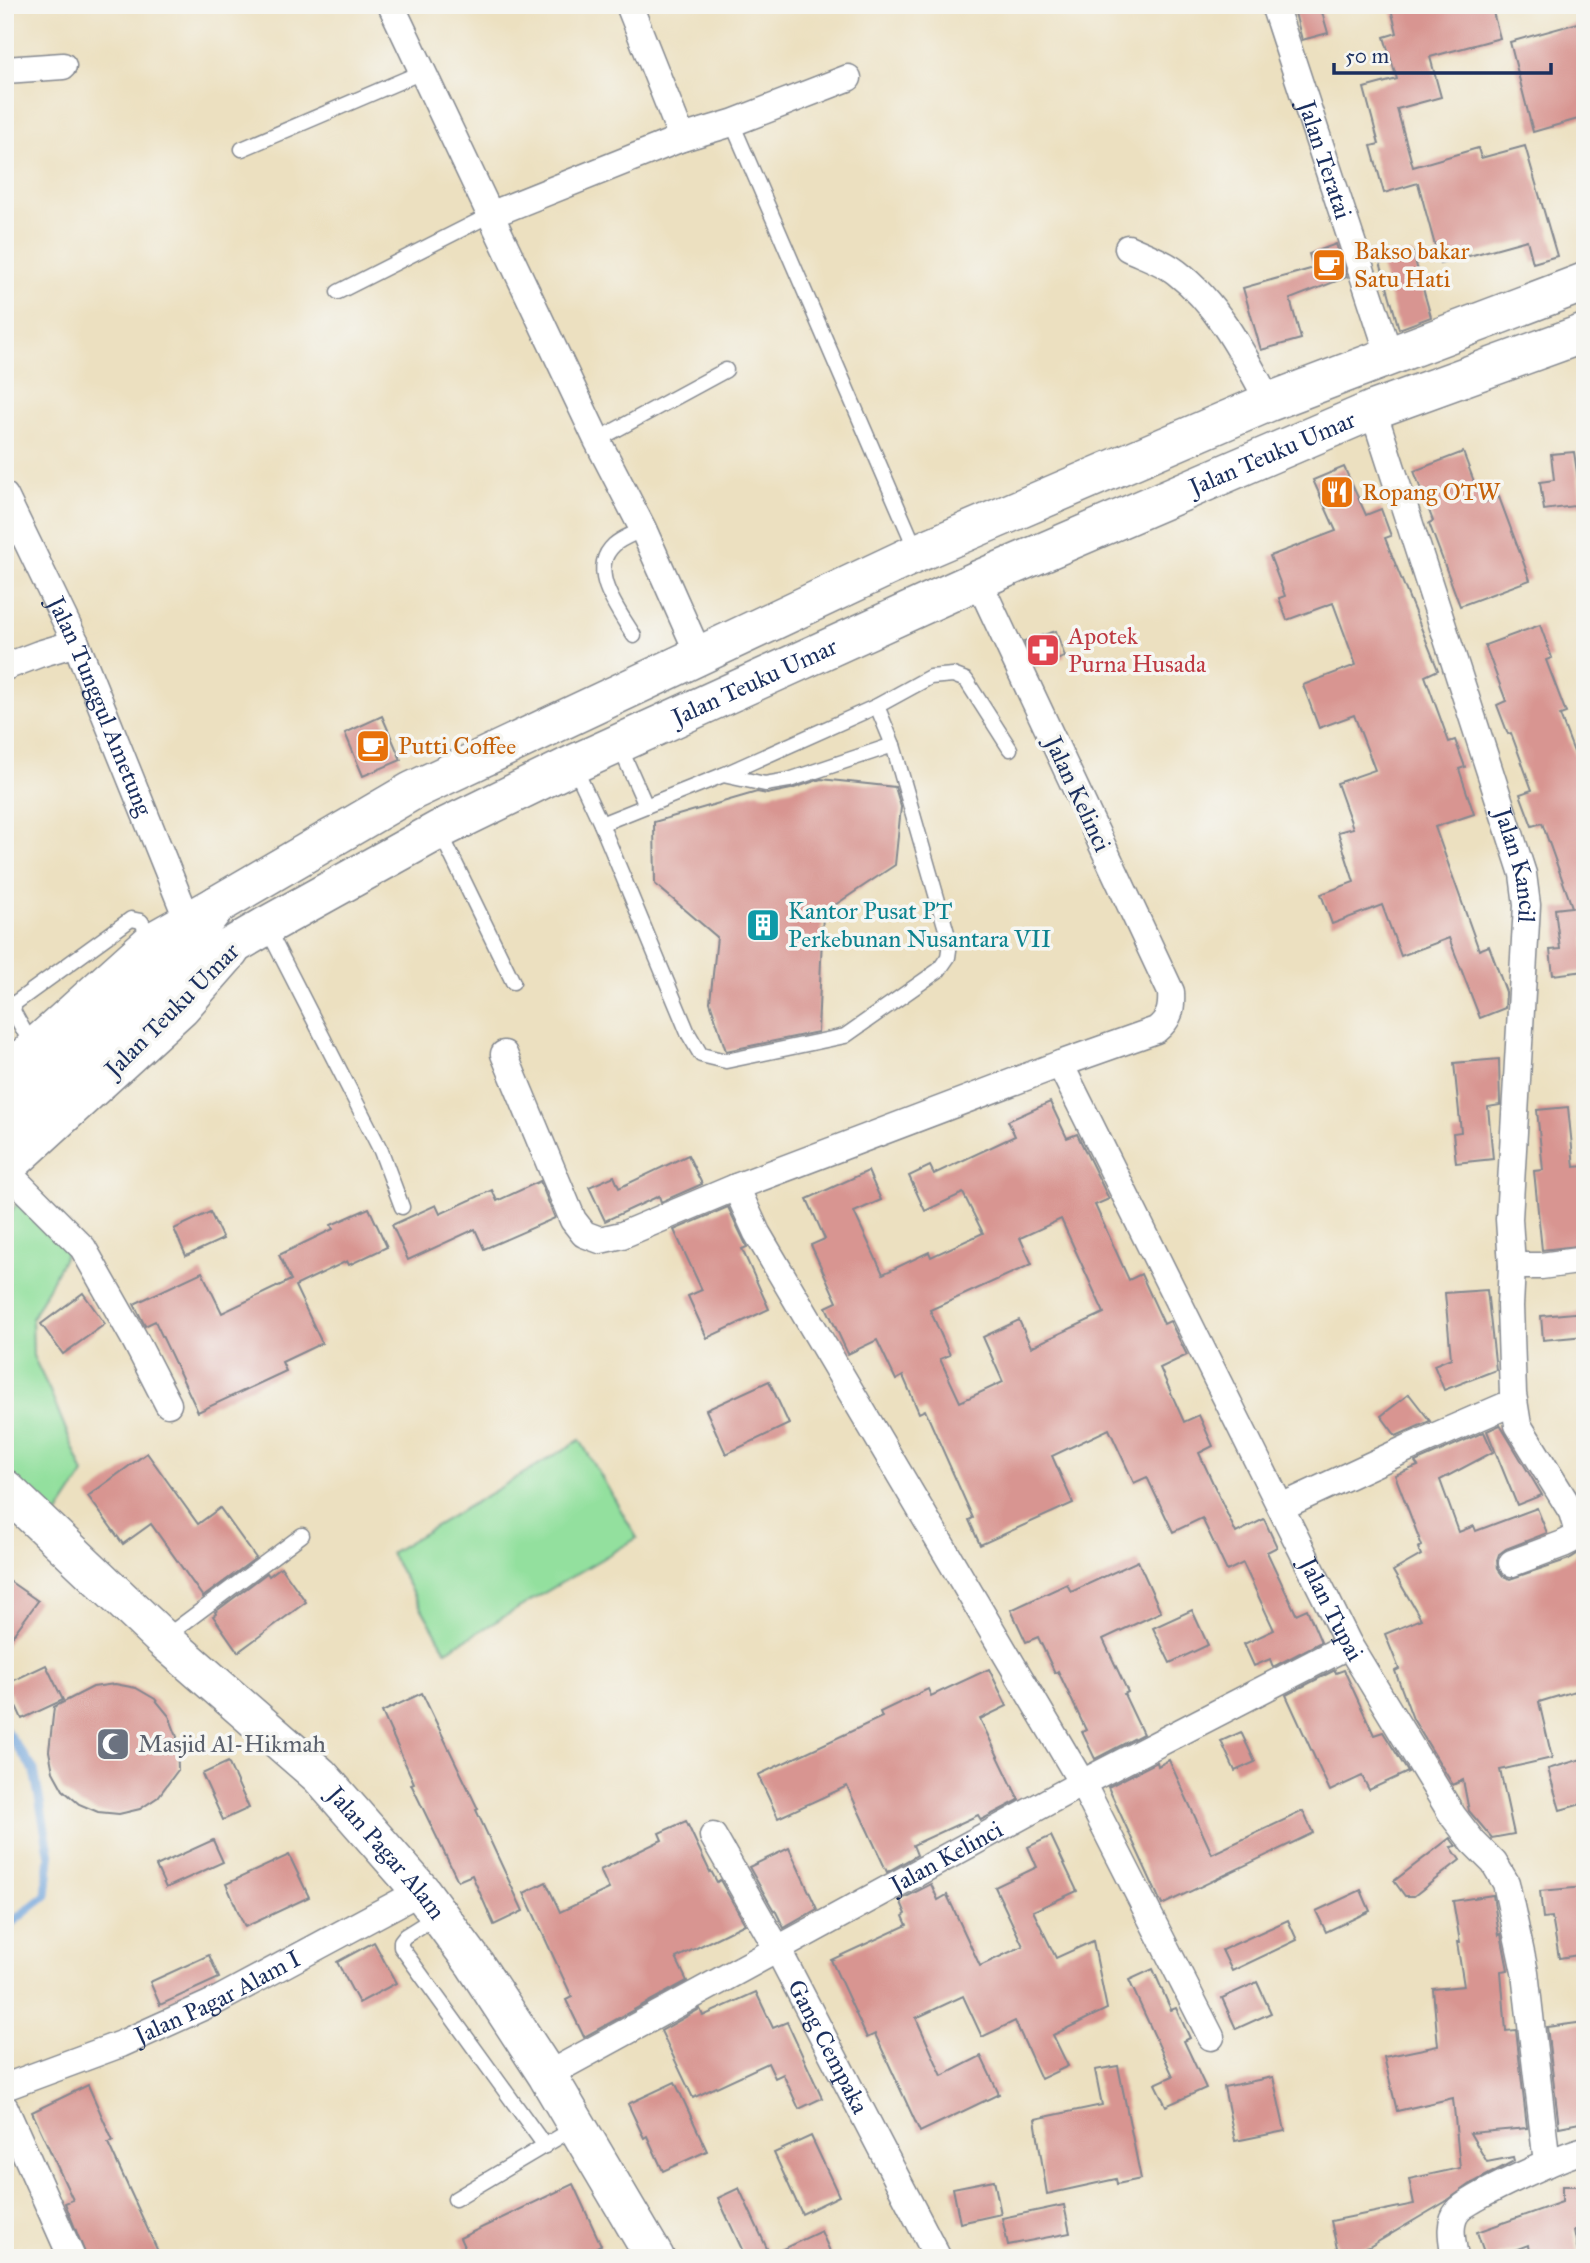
<svg xmlns="http://www.w3.org/2000/svg" width="1590" height="2263" viewBox="0 0 1590 2263" font-family="'IM FELL Great Primer',serif">
<rect width="100%" height="100%" fill="#f6f6f2"/>
<filter id="ink" filterUnits="userSpaceOnUse"><feTurbulence type="fractalNoise" baseFrequency=".0143" numOctaves="2"/><feDisplacementMap in="SourceGraphic" scale="14" xChannelSelector="R" yChannelSelector="G"/><feConvolveMatrix kernelMatrix="1 2 1 2 8 2 1 2 1" color-interpolation-filters="sRGB"/></filter>
<filter id="wash" filterUnits="userSpaceOnUse"><feTurbulence type="fractalNoise" baseFrequency=".00686" numOctaves="4" result="noise"/><feDisplacementMap in="SourceGraphic" scale="28" xChannelSelector="R" yChannelSelector="G"/><feGaussianBlur stdDeviation="1.57" result="paint"/><feColorMatrix in="noise" values="0 0 0 0 0 0 0 0 0 0 0 0 0 0 0 0 0 1.4 0 .05"/><feComposite in="paint" operator="in"/></filter>
<g filter="url(#wash)">
<rect width="100%" height="100%" fill="#ece0c0"/>
<g fill="#93e09e" stroke="#57887e" stroke-width="2">
<path d="M 23,1196 L 69,1248 L 32,1318 L 33,1356 L 50,1391 L 84,1474 L 50,1526 L 5,1483 L 5,1220 Z"/>
<path d="M 580,1440 L 637,1538 L 446,1651 L 390,1553 Z"/>
</g>
<g fill="none" stroke-linecap="round" stroke-linejoin="round">
<path stroke="#6ea3da" stroke-width="9" d="M 5,1730 L 34,1770 L 50,1857 L 46,1895 L 5,1928"/>
</g>
<g id="blocks">
<g fill="#d89591" fill-rule="evenodd">
<path d="M 1293,5 L 1320,5 L 1328,33 L 1302,40 Z"/>
<path d="M 1390,5 L 1491,5 L 1500,38 L 1430,57 L 1441,97 L 1397,109 L 1413,167 L 1478,148 L 1481,158 L 1525,146 L 1557,256 L 1533,263 L 1527,240 L 1440,264 L 1418,183 L 1384,193 L 1371,146 L 1379,144 L 1364,88 L 1397,79 L 1384,37 L 1397,33 Z"/>
<path d="M 1585,21 L 1585,117 L 1533,132 L 1510,42 Z"/>
<path d="M 1336,244 L 1347,277 L 1290,299 L 1301,339 L 1261,350 L 1243,288 L 1314,268 L 1309,254 Z"/>
<path d="M 1413,253 L 1431,317 L 1399,329 L 1380,262 Z"/>
<path d="M 1463,452 L 1482,503 L 1499,497 L 1530,580 L 1460,606 L 1429,523 L 1433,521 L 1414,471 Z"/>
<path d="M 1574,452 L 1582,505 L 1544,510 L 1540,482 L 1554,480 L 1551,454 Z"/>
<path d="M 1344,467 L 1366,515 L 1381,509 L 1391,536 L 1385,538 L 1438,670 L 1425,676 L 1449,742 L 1455,740 L 1465,767 L 1459,769 L 1474,814 L 1435,827 L 1479,950 L 1489,946 L 1506,992 L 1505,1008 L 1480,1018 L 1449,938 L 1401,956 L 1382,905 L 1332,924 L 1321,894 L 1354,882 L 1338,832 L 1353,828 L 1337,783 L 1375,770 L 1354,715 L 1319,728 L 1303,685 L 1356,665 L 1333,603 L 1287,620 L 1279,598 L 1285,596 L 1270,556 L 1336,531 L 1313,480 Z"/>
<path d="M 1540,625 L 1552,658 L 1546,660 L 1566,713 L 1560,715 L 1585,781 L 1585,971 L 1553,975 L 1550,950 L 1560,949 L 1555,909 L 1572,907 L 1542,823 L 1532,826 L 1520,794 L 1532,790 L 1511,733 L 1508,734 L 1497,705 L 1506,701 L 1485,645 Z"/>
<path d="M 1056,631 L 1065,657 L 1036,667 L 1024,641 Z"/>
<path d="M 382,716 L 401,760 L 363,776 L 345,733 Z"/>
<path d="M 821,779 L 895,787 L 901,807 L 895,865 L 823,913 L 818,1032 L 726,1051 L 710,1002 L 717,937 L 655,884 L 654,822 L 757,792 L 767,794 L 791,789 Z"/>
<path d="M 1499,1059 L 1500,1105 L 1488,1107 L 1493,1159 L 1456,1163 L 1453,1133 L 1461,1132 L 1454,1063 Z"/>
<path d="M 1050,1102 L 1067,1138 L 1077,1134 L 1109,1199 L 1095,1205 L 1129,1280 L 1141,1274 L 1164,1324 L 1170,1321 L 1187,1355 L 1160,1368 L 1184,1422 L 1199,1415 L 1213,1446 L 1199,1453 L 1236,1533 L 1264,1519 L 1277,1547 L 1267,1552 L 1296,1614 L 1307,1609 L 1321,1642 L 1273,1667 L 1270,1659 L 1254,1666 L 1244,1644 L 1274,1630 L 1243,1563 L 1227,1571 L 1202,1518 L 1173,1532 L 1147,1477 L 1134,1483 L 1109,1429 L 1052,1456 L 1073,1503 L 980,1545 L 969,1520 L 973,1518 L 925,1410 L 919,1413 L 903,1376 L 896,1380 L 877,1340 L 848,1354 L 826,1307 L 837,1302 L 811,1245 L 825,1239 L 807,1199 L 868,1171 L 881,1200 L 854,1212 L 883,1274 L 929,1252 L 931,1257 L 983,1233 L 963,1193 L 925,1211 L 909,1176 L 930,1166 L 934,1174 L 1015,1136 L 1008,1121 ZM 1061,1219 L 1104,1313 L 1031,1347 L 1019,1320 L 983,1337 L 1003,1382 L 960,1402 L 940,1359 L 950,1355 L 930,1310 L 1032,1264 L 1020,1238 Z"/>
<path d="M 1568,1107 L 1574,1167 L 1585,1166 L 1585,1245 L 1542,1250 L 1534,1171 L 1543,1170 L 1537,1110 Z"/>
<path d="M 688,1155 L 702,1184 L 661,1202 L 659,1196 L 605,1221 L 589,1187 L 614,1176 L 619,1188 Z"/>
<path d="M 540,1181 L 555,1218 L 484,1249 L 475,1229 L 408,1260 L 392,1225 L 436,1205 L 440,1214 L 492,1190 L 497,1201 Z"/>
<path d="M 728,1207 L 747,1247 L 742,1249 L 769,1309 L 707,1338 L 688,1296 L 702,1290 L 674,1230 Z"/>
<path d="M 369,1208 L 387,1247 L 349,1265 L 347,1261 L 295,1286 L 322,1343 L 282,1362 L 286,1371 L 198,1412 L 155,1321 L 145,1326 L 134,1304 L 202,1272 L 222,1313 L 291,1280 L 279,1255 L 333,1229 L 331,1225 Z"/>
<path d="M 210,1212 L 223,1239 L 186,1256 L 174,1229 Z"/>
<path d="M 1487,1290 L 1496,1370 L 1444,1390 L 1434,1365 L 1451,1358 L 1445,1293 Z"/>
<path d="M 83,1293 L 105,1324 L 63,1354 L 41,1324 Z"/>
<path d="M 1585,1312 L 1585,1336 L 1543,1340 L 1541,1316 Z"/>
<path d="M 769,1381 L 789,1424 L 726,1454 L 706,1410 Z"/>
<path d="M 1409,1394 L 1430,1421 L 1396,1436 L 1381,1416 Z"/>
<path d="M 1500,1425 L 1542,1495 L 1517,1505 L 1487,1431 Z"/>
<path d="M 1484,1432 L 1493,1452 L 1440,1480 L 1459,1532 L 1474,1526 L 1476,1531 L 1537,1508 L 1547,1533 L 1506,1549 L 1499,1554 L 1497,1560 L 1498,1569 L 1503,1576 L 1510,1579 L 1569,1559 L 1585,1549 L 1585,1688 L 1539,1702 L 1552,1758 L 1500,1770 L 1514,1834 L 1492,1838 L 1469,1811 L 1463,1780 L 1453,1785 L 1413,1719 L 1395,1671 L 1399,1669 L 1385,1634 L 1421,1619 L 1393,1571 L 1421,1555 L 1418,1548 L 1422,1546 L 1395,1475 L 1418,1466 L 1415,1462 Z"/>
<path d="M 147,1453 L 198,1524 L 220,1508 L 256,1558 L 203,1597 L 151,1524 L 123,1544 L 88,1496 Z"/>
<path d="M 1138,1561 L 1161,1612 L 1103,1639 L 1128,1692 L 1124,1694 L 1143,1734 L 1095,1759 L 1082,1732 L 1086,1730 L 1058,1671 L 1055,1673 L 1038,1637 L 1026,1642 L 1011,1610 L 1067,1584 L 1071,1592 Z"/>
<path d="M 281,1567 L 306,1602 L 238,1652 L 213,1616 L 216,1614 L 215,1612 L 267,1573 L 269,1576 Z"/>
<path d="M 5,1578 L 38,1601 L 5,1646 Z"/>
<path d="M 1192,1610 L 1208,1645 L 1170,1663 L 1153,1628 Z"/>
<path d="M 46,1665 L 63,1700 L 22,1719 L 6,1684 Z"/>
<path d="M 989,1669 L 1007,1706 L 980,1719 L 1019,1800 L 981,1820 L 978,1815 L 913,1845 L 917,1855 L 887,1872 L 847,1786 L 778,1818 L 758,1775 L 882,1717 L 880,1712 L 928,1689 L 931,1696 Z"/>
<path d="M 1335,1670 L 1336,1673 L 1344,1670 L 1374,1735 L 1383,1732 L 1408,1772 L 1369,1790 L 1362,1776 L 1330,1791 L 1286,1695 Z"/>
<path d="M 115,1684 L 136,1688 L 155,1699 L 169,1716 L 177,1737 L 178,1770 L 158,1797 L 140,1809 L 119,1814 L 98,1812 L 79,1804 L 63,1790 L 53,1772 L 49,1751 L 54,1707 L 93,1687 Z"/>
<path d="M 422,1693 L 478,1809 L 476,1810 L 523,1911 L 494,1925 L 472,1875 L 458,1881 L 411,1784 L 414,1783 L 382,1712 Z"/>
<path d="M 1241,1732 L 1255,1762 L 1235,1771 L 1221,1741 Z"/>
<path d="M 1585,1758 L 1585,1803 L 1560,1810 L 1548,1769 Z"/>
<path d="M 1169,1760 L 1212,1854 L 1303,1811 L 1313,1833 L 1162,1905 L 1108,1787 L 1157,1762 L 1158,1766 Z"/>
<path d="M 228,1762 L 249,1808 L 223,1820 L 202,1774 Z"/>
<path d="M 686,1821 L 710,1872 L 711,1871 L 717,1882 L 720,1880 L 745,1924 L 676,1958 L 687,1981 L 584,2037 L 566,2000 L 572,1997 L 524,1893 L 546,1882 L 560,1912 L 609,1889 L 600,1870 L 662,1840 L 659,1833 Z"/>
<path d="M 1051,1836 L 1077,1891 L 1033,1911 L 1056,1958 L 1093,1941 L 1107,2009 L 1053,2035 L 1068,2066 L 1041,2079 L 1015,2021 L 982,2037 L 963,1996 L 916,2018 L 942,2076 L 981,2056 L 999,2094 L 920,2132 L 875,2034 L 867,2038 L 831,1960 L 907,1925 L 903,1916 L 906,1914 L 900,1900 L 931,1884 L 938,1900 L 947,1895 L 980,1966 L 1023,1946 L 995,1887 L 1037,1867 L 1028,1847 Z"/>
<path d="M 1450,1838 L 1456,1846 L 1451,1847 L 1460,1860 L 1414,1896 L 1405,1896 L 1394,1881 Z"/>
<path d="M 213,1840 L 223,1862 L 166,1888 L 156,1866 Z"/>
<path d="M 789,1848 L 817,1909 L 784,1928 L 775,1910 L 774,1911 L 749,1867 Z"/>
<path d="M 289,1855 L 309,1897 L 245,1927 L 226,1884 Z"/>
<path d="M 1585,1887 L 1585,1954 L 1559,1958 L 1552,1917 L 1543,1918 L 1540,1891 Z"/>
<path d="M 1361,1890 L 1370,1911 L 1326,1932 L 1316,1911 Z"/>
<path d="M 1493,1895 L 1499,1935 L 1501,1934 L 1508,1970 L 1501,1971 L 1506,2031 L 1516,2030 L 1527,2128 L 1470,2133 L 1487,2162 L 1513,2157 L 1514,2161 L 1472,2183 L 1445,2202 L 1369,2247 L 1338,2253 L 1331,2221 L 1414,2204 L 1409,2179 L 1460,2168 L 1453,2098 L 1397,2111 L 1384,2057 L 1438,2046 L 1433,1989 L 1464,1986 L 1457,1942 L 1460,1942 L 1453,1901 Z"/>
<path d="M 1288,1920 L 1297,1940 L 1232,1971 L 1222,1950 Z"/>
<path d="M 374,1942 L 396,1983 L 359,2003 L 337,1962 Z"/>
<path d="M 209,1955 L 219,1978 L 160,2005 L 150,1982 Z"/>
<path d="M 1153,1969 L 1171,2010 L 1176,2008 L 1190,2038 L 1184,2041 L 1206,2088 L 1166,2106 L 1155,2084 L 1173,2076 L 1129,1980 Z"/>
<path d="M 1257,1982 L 1271,2013 L 1236,2029 L 1222,1998 Z"/>
<path d="M 756,1992 L 773,2028 L 787,2022 L 822,2098 L 799,2109 L 783,2074 L 775,2078 L 768,2063 L 693,2098 L 661,2031 L 700,2009 L 703,2016 Z"/>
<path d="M 1585,2022 L 1585,2122 L 1559,2127 L 1547,2027 Z"/>
<path d="M 1118,2066 L 1141,2179 L 1117,2184 L 1116,2179 L 1047,2194 L 1035,2119 L 1102,2105 L 1095,2070 Z"/>
<path d="M 1273,2077 L 1285,2131 L 1235,2141 L 1224,2087 Z"/>
<path d="M 675,2082 L 707,2151 L 663,2171 L 647,2136 L 644,2138 L 628,2104 Z"/>
<path d="M 88,2085 L 113,2141 L 108,2143 L 161,2258 L 87,2258 L 65,2203 L 73,2200 L 32,2112 Z"/>
<path d="M 811,2136 L 839,2196 L 802,2214 L 774,2153 Z"/>
<path d="M 994,2180 L 1001,2214 L 960,2223 L 953,2188 Z"/>
<path d="M 573,2184 L 601,2245 L 574,2258 L 469,2258 L 460,2238 Z"/>
<path d="M 1562,2186 L 1585,2186 L 1585,2230 L 1574,2230 L 1579,2258 L 1530,2258 L 1528,2245 L 1493,2258 L 1486,2258 L 1477,2232 L 1562,2202 Z"/>
<path d="M 739,2188 L 770,2255 L 821,2231 L 833,2258 L 746,2258 L 718,2198 Z"/>
<path d="M 1064,2205 L 1070,2233 L 1008,2245 L 1002,2218 Z"/>
</g>
</g>
</g>
<g filter="url(#ink)">
<use href="#blocks" fill-opacity="0" stroke="#84888f" stroke-width="2"/>
<g fill="none" stroke-linecap="round" stroke-linejoin="round">
<g stroke="#84888f" stroke-width="17">
<g id="lane">
<path d="M 732,123 L 917,552"/>
<path d="M 242,149 L 422,72"/>
<path d="M 338,292 L 490,215"/>
<path d="M 597,440 L 726,370"/>
<path d="M 634,636 C 620,612 586,571 614,545 C 621,538 634,534 643,529"/>
<path d="M 619,745 L 646,806"/>
<path d="M 574,766 L 601,824 L 688,1033 L 701,1055 L 726,1061 L 845,1036 L 939,970 L 948,957 L 950,943 L 893,745 L 877,706"/>
<path d="M 723,775 L 765,784 L 789,780 L 893,745"/>
<path d="M 601,824 L 723,775 L 877,706 L 930,677 L 953,675 L 966,680 L 1010,749"/>
<path d="M 440,832 L 513,982"/>
<path d="M 267,928 L 381,1151 L 402,1207"/>
<path d="M 33,1047 L 13,1011 L 15,1003 L 131,919 L 141,921 L 152,940"/>
<path d="M 164,1638 L 302,1535"/>
<path d="M 437,1916 L 405,1936 L 401,1941 L 401,1947 L 545,2146"/>
<path d="M 455,2199 L 576,2127"/>
</g>
</g>
<g stroke="#84888f" stroke-width="29">
<g id="street">
<path d="M 391,5 L 597,440 L 643,529 L 699,655"/>
<path d="M 629,5 L 682,138"/>
<path id="s1" d="M 1274,5 L 1389,354"/>
<path d="M 5,70 L 63,66"/>
<path d="M 490,215 L 682,138 L 732,123 L 848,78"/>
<path d="M 1128,248 C 1143,255 1162,261 1176,272 C 1219,305 1243,354 1269,402"/>
<path id="s2" d="M 1373,410 L 1523,874 L 1527,905 L 1509,1219 L 1512,1266 L 1510,1306 L 1513,1394 L 1518,1425 L 1572,1512 L 1578,1533 L 1571,1540 L 1563,1544 L 1512,1563"/>
<path id="s3" d="M 5,496 L 76,643 L 188,921"/>
<path d="M 5,667 L 39,654 L 76,643"/>
<path d="M 504,1054 L 573,1220 L 584,1234 L 600,1240 L 622,1235 L 736,1187 L 1060,1064 L 1156,1030 C 1170,1019 1172,1009 1171,992 L 978,580"/>
<path id="s4" d="M 1060,1064 L 1349,1645 L 1453,1816 L 1473,1842 L 1494,1863 L 1506,1883 L 1525,1972 L 1547,2164"/>
<path d="M 5,1170 L 83,1248 L 134,1338 L 168,1404"/>
<path d="M 736,1187 L 757,1233 L 1082,1783 L 1211,2037"/>
<path d="M 1512,1266 L 1541,1266 L 1585,1260"/>
<path d="M 1281,1507 L 1408,1448 L 1514,1402"/>
<path id="s5" d="M 713,1836 L 778,1950 L 938,2258"/>
<path id="s6" d="M 547,2075 L 1082,1783 L 1349,1645"/>
<path id="s7" d="M 5,2087 L 121,2044 L 216,2001 L 421,1891"/>
<path d="M 5,2108 L 72,2258"/>
<path d="M 1455,2258 C 1453,2243 1447,2224 1458,2211 C 1469,2197 1566,2154 1585,2150"/>
</g>
</g>
<g stroke="#84888f" stroke-width="41">
<g id="secondary">
<path id="s8" d="M 5,1489 L 163,1639 L 320,1776 L 421,1891 L 474,1963 L 547,2075 L 655,2258"/>
</g>
</g>
<g stroke="#84888f" stroke-width="41">
<g id="primary">
<path d="M 5,1079 L 34,1048 L 153,941 L 217,905"/>
<path d="M 5,1168 L 181,1007 L 230,951"/>
</g>
</g>
<g stroke="#84888f" stroke-width="41">
<g id="highway">
<path d="M 154,984 L 217,905 L 412,791 L 917,553 L 1269,402 L 1585,282"/>
<path id="s9" d="M 5,1118 L 101,1031 L 142,999 L 266,926 L 439,830 L 574,764 L 978,580 L 1373,410 L 1585,333"/>
</g>
</g>
<use href="#lane" stroke="#fff" stroke-width="14"/>
<use href="#street" stroke="#fff" stroke-width="26"/>
<use href="#secondary" stroke="#fff" stroke-width="38"/>
<use href="#primary" stroke="#fff" stroke-width="38"/>
<use href="#highway" stroke="#fff" stroke-width="38"/>
</g>
</g>
<defs>
<g id="cafe-square" transform="scale(1.75)"><rect x="-9" y="-9" width="18" height="18" rx="4" fill="#e8710a" stroke="#f6f6f2"/><path d="M-5.5-4.5H6V0H3Q3 3.5 0 3.5H-2.5Q-5.5 3.5-5.5 0ZM3-3.2v2h1.7v-2ZM-6 4.5H4V6H-6Z" fill="#fff"/></g>
<g id="restaurant-square" transform="scale(1.75)"><rect x="-9" y="-9" width="18" height="18" rx="4" fill="#e8710a" stroke="#f6f6f2"/><path d="M-5-6h1v4h1v-4h1v4h1v-4h1v5L-1.5 .5V6h-2V.5L-5-1ZM5-6V6H3V1.5H1.5Q1.5-4 5-6Z" fill="#fff"/></g>
<g id="pharmacy-square" transform="scale(1.75)"><rect x="-9" y="-9" width="18" height="18" rx="4" fill="#e0444e" stroke="#f6f6f2"/><path d="M-2-6h4v4h4v4h-4v4h-4v-4h-4v-4h4Z" fill="#fff"/></g>
<g id="building-square" transform="scale(1.75)"><rect x="-9" y="-9" width="18" height="18" rx="4" fill="#0f9aa8" stroke="#f6f6f2"/><path d="M-4-6H4V6H1V3H-1V6H-4ZM-2.5-4.3h1.7v1.8h-1.7ZM.8-4.3h1.7v1.8H.8ZM-2.5-1h1.7V.8h-1.7ZM.8-1h1.7V.8H.8Z" fill="#fff"/></g>
<g id="mosque-square" transform="scale(1.75)"><rect x="-9" y="-9" width="18" height="18" rx="4" fill="#6b7280" stroke="#f6f6f2"/><path d="M3.5-4.9A6 6 0 1 0 3.5 4.9A5 5 0 1 1 3.5-4.9Z" fill="#fff"/></g>
</defs>
<g fill-rule="evenodd">
<use href="#cafe-square" x="1329" y="265"/>
<use href="#restaurant-square" x="1337" y="492"/>
<use href="#pharmacy-square" x="1043" y="650"/>
<use href="#cafe-square" x="373" y="746"/>
<use href="#building-square" x="763" y="925"/>
<use href="#mosque-square" x="113" y="1744"/>
</g>
<g text-anchor="middle" dominant-baseline="central" stroke-width="7" stroke-linejoin="round" paint-order="stroke">
<g font-size="24" fill="#1b2f5e" stroke="#f6f6f2">
<text stroke="none"><textPath href="#s1" startOffset="163">Jalan Teratai</textPath></text>
<text stroke="none"><textPath href="#s9" startOffset="1438">Jalan Teuku Umar</textPath></text>
<text stroke="none"><textPath href="#s9" startOffset="872">Jalan Teuku Umar</textPath></text>
<text stroke="none"><textPath href="#s3" startOffset="231">Jalan Tunggul Ametung</textPath></text>
<text transform="translate(1078 794) rotate(65)">Jalan Kelinci</text>
<text stroke="none"><textPath href="#s2" startOffset="478">Jalan Kancil</textPath></text>
<text transform="translate(172 1010) rotate(-45)">Jalan Teuku Umar</text>
<text stroke="none"><textPath href="#s4" startOffset="609">Jalan Tupai</textPath></text>
<text stroke="none"><textPath href="#s8" startOffset="528">Jalan Pagar Alam</textPath></text>
<text stroke="none"><textPath href="#s6" startOffset="455">Jalan Kelinci</textPath></text>
<text stroke="none"><textPath href="#s7" startOffset="231">Jalan Pagar Alam I</textPath></text>
<text stroke="none"><textPath href="#s5" startOffset="240">Gang Cempaka</textPath></text>
</g>
<g font-size="24" fill="#c56008" stroke="#f6f6f2" text-anchor="start">
<text x="1354" y="251">Bakso bakar<tspan x="1354" dy="28">Satu Hati</tspan></text>
<text x="1362" y="492">Ropang OTW</text>
<text x="398" y="746">Putti Coffee</text>
</g>
<g font-size="24" fill="#be3a42" stroke="#f6f6f2" text-anchor="start">
<text x="1068" y="636">Apotek<tspan x="1068" dy="28">Purna Husada</tspan></text>
</g>
<g font-size="24" fill="#0d838f" stroke="#f6f6f2" text-anchor="start">
<text x="788" y="911">Kantor Pusat PT<tspan x="788" dy="28">Perkebunan Nusantara VII</tspan></text>
</g>
<g font-size="24" fill="#5b616d" stroke="#f6f6f2" text-anchor="start">
<text x="138" y="1744">Masjid Al-Hikmah</text>
</g>
</g>
<rect width="1590" height="2263" fill="none" stroke="#f6f6f2" stroke-width="28"/>
<path d="M1334 63v10h217v-10" fill="none" stroke="#1b2f5e" stroke-width="3.5"/>
<text x="1345" y="63" font-size="21" fill="#1b2f5e" stroke="#f6f6f2" stroke-width="5" paint-order="stroke">50 m</text>
</svg>
